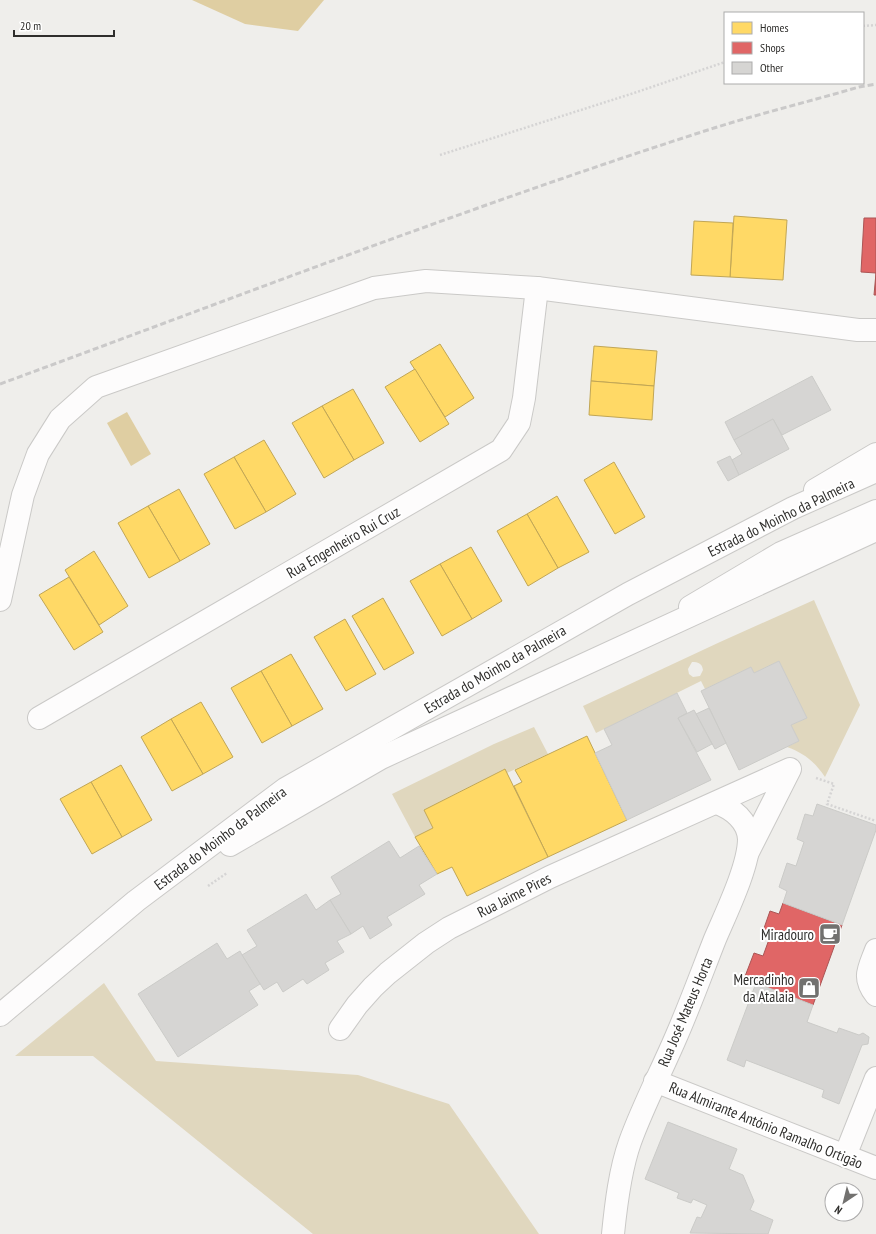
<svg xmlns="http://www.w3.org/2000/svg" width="876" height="1234" viewBox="0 0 876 1234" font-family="'PT Sans Narrow',sans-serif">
<rect width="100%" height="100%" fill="#efeeeb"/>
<g fill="#e0d7be" fill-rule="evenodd">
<path d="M 814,600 L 860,705 L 825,777 C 815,762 804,753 787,747 L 799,741 L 791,725 L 807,718 L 779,661 L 754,673 L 751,667 L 705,689 L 701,681 L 596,733 L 583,706 L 720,642 ZM 692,662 C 698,662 702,663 703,670 L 700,676 L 693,677 L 689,674 L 688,669 Z"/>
<path d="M 534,727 L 548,754 L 507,773 L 504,769 L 424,810 L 433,828 L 415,837 L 392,794 L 494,744 Z"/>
<path d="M 104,983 L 156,1061 L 358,1075 L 449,1104 L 539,1234 L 313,1234 L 93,1056 L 15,1056 Z"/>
</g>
<g fill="#dfcea2">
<path d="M 192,0 L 324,0 L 298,31 L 245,24 Z"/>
<path d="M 127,412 L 151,454 L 131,466 L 107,423 Z"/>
</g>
<g fill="#ffd966" stroke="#c1a655">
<path d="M 734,216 L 787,220 L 783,280 L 730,277 Z"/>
<path d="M 694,221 L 733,223 L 730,277 L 691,275 Z"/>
<path d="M 440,344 L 474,398 L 445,417 L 410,362 Z"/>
<path d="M 594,346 L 657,351 L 654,386 L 591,381 Z"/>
<path d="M 415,369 L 449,424 L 420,442 L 385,387 Z"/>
<path d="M 591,381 L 654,386 L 652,420 L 589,415 Z"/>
<path d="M 353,389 L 384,443 L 354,460 L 322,406 Z"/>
<path d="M 322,406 L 354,460 L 324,478 L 292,423 Z"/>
<path d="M 264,440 L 296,494 L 266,512 L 234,457 Z"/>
<path d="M 234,457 L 266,512 L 235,529 L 204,474 Z"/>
<path d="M 614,462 L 645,517 L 615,534 L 584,480 Z"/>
<path d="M 179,489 L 210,544 L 180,561 L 148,506 Z"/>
<path d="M 557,496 L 589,552 L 558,568 L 527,514 Z"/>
<path d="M 148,506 L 180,561 L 149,578 L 118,523 Z"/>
<path d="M 527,514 L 558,568 L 528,586 L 497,531 Z"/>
<path d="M 471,547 L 502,601 L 472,619 L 440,564 Z"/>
<path d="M 94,551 L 128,606 L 99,625 L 65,570 Z"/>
<path d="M 440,564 L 472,619 L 442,636 L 410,581 Z"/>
<path d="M 69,577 L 103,632 L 74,650 L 39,595 Z"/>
<path d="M 383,598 L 414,653 L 384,670 L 352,616 Z"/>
<path d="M 345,619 L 376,674 L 346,691 L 314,637 Z"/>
<path d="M 291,654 L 323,709 L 292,726 L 261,671 Z"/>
<path d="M 261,671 L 292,726 L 262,743 L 231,688 Z"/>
<path d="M 201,702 L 233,757 L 203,774 L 171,719 Z"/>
<path d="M 171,719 L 203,774 L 172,791 L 141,737 Z"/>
<path d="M 587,736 L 627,820 L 548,857 L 514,786 L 522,782 L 515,770 Z"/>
<path d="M 121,765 L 152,820 L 122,837 L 91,782 Z"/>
<path d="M 505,769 L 548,857 L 467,896 L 452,867 L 437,874 L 415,837 L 433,828 L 424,810 Z"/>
<path d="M 91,782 L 122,837 L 92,854 L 60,799 Z"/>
</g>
<g fill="#e06666" stroke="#ab5555">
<path d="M 864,218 L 876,218 L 876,295 L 874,295 L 876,273 L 861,272 Z"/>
<path d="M 783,903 L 842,925 L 813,1005 L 744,979 L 754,953 L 763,956 L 771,934 L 763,931 L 770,911 L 779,914 Z"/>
</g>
<g fill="#d6d5d3" stroke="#cbcbc8">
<path d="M 812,376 L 831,410 L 782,435 L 773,419 L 734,440 L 725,422 Z"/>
<path d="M 773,419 L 789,449 L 739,475 L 732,460 L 742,454 L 734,440 Z"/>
<path d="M 730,456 L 739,475 L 728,481 L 717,462 Z"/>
<path d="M 779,661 L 807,718 L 791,725 L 799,741 L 739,770 L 701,691 L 751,667 L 754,673 Z"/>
<path d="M 677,693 L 687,713 L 678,718 L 711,780 L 627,820 L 595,753 L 612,745 L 604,729 Z"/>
<path d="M 709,708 L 726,743 L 715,749 L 696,714 Z"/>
<path d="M 694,710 L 712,744 L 697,752 L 678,718 Z"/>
<path d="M 817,804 L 876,825 L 876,830 L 842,925 L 783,903 L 787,891 L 779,887 L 787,863 L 796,866 L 804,842 L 797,839 L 805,814 L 813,816 Z"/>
<path d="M 389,841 L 400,858 L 419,846 L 437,874 L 419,885 L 425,894 L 387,917 L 392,925 L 370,939 L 363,926 L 351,934 L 330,900 L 341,894 L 331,877 Z"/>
<path d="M 306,894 L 316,910 L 330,900 L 351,934 L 337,941 L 344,952 L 325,963 L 329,970 L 307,984 L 303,979 L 283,992 L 277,982 L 264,990 L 242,955 L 257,946 L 247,930 Z"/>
<path d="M 217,943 L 227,959 L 240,951 L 242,955 L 260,984 L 249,991 L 258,1005 L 178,1057 L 138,994 Z"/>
<path d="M 756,983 L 813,1005 L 807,1022 L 837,1033 L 839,1028 L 859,1035 L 863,1033 L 869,1037 L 868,1044 L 862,1045 L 839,1104 L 822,1097 L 824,1090 L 746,1060 L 744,1067 L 727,1060 Z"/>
<path d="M 668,1122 L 737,1149 L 729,1169 L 743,1175 L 754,1201 L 750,1210 L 773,1220 L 768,1234 L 690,1233 L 697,1217 L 701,1218 L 707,1205 L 693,1199 L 691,1203 L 677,1198 L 679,1193 L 645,1179 Z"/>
</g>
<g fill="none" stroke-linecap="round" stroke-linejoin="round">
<g stroke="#cac9c7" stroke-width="24">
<g id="minor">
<path d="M 815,490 L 876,454"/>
<path d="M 0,600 L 23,495 L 38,454 L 60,419 L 96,387 L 374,288 L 426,281 L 537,288 L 858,330 L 876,330"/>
<path d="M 690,607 L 781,553 L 876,511"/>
<path d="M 39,718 L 501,450 L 519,423 L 524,398 L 537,288"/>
<path d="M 876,950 C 869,969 862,977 876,995"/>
<path d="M 340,1029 L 357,1005 L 373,987 L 388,973 L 426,943 L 449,928 L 550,877 L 790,769 L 748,852"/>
<path d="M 655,1081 L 876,1168"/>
<path d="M 845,1156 L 876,1078"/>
<path d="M 613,1234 C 616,1204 620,1170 630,1142 C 643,1106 661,1072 676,1037 C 690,1005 702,972 715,939 C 726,913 749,866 749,839 C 748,821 733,809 717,803"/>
</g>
</g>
<g stroke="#cac9c7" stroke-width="24">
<g id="major">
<path d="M 230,845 L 381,758 L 876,530"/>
<path d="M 0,1015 L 136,901 L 285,789 L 628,594 L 793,508 L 876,471"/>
</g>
</g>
<g stroke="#d5d4d4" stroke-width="2.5" stroke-dasharray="2 2" stroke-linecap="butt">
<path d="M 863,26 L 876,25"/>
<path d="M 440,155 L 634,93 L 725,62"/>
<path d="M 816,778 L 834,784 L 827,804 L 876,821"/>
<path d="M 208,886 L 227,873"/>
</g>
<use href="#minor" stroke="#fdfcfc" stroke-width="22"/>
<use href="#major" stroke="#fdfcfc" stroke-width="22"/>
<path stroke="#cac9c9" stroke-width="3" stroke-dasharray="6 3" stroke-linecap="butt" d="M 0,384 C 237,297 473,205 714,128 C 762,113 811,101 859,87 L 876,84"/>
</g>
<defs>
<g id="cafe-square" transform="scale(1.15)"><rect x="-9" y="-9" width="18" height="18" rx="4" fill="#72716f" stroke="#fff"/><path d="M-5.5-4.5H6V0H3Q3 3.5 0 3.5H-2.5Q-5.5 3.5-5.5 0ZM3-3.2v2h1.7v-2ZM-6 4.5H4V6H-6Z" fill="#fff"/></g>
<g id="shop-square" transform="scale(1.15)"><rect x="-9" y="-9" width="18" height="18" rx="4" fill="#72716f" stroke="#fff"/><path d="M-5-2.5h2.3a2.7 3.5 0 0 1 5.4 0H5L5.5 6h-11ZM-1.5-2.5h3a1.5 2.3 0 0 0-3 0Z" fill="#fff"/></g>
</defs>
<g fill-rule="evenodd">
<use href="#cafe-square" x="830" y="934"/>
<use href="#shop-square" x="809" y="988"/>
</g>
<g text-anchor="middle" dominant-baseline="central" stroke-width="4" stroke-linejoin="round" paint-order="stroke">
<g font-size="15" fill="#2f2e2c" stroke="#fff">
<text transform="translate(781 517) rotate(-26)">Estrada do Moinho da Palmeira</text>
<text transform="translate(343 542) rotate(-30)">Rua Engenheiro Rui Cruz</text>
<text transform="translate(495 669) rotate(-30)">Estrada do Moinho da Palmeira</text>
<text transform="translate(220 838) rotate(-37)">Estrada do Moinho da Palmeira</text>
<text transform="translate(514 895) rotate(-27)">Rua Jaime Pires</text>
<text transform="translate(685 1012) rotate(-67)">Rua José Mateus Horta</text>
<text transform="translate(766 1125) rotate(22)">Rua Almirante António Ramalho Ortigão</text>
</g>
<g font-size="15" fill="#2f2e2c" stroke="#fff" text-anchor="end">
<text x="814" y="934">Miradouro</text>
<text x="794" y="979">Mercadinho<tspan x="794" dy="17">da Atalaia</tspan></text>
</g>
</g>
<rect x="724" y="12" width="140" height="72" fill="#ffffff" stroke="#acabab"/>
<rect x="732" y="22" width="20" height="12" fill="#ffd966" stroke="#acabab"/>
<text x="760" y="32" font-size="12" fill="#2f2e2c">Homes</text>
<rect x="732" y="42" width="20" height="12" fill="#e06666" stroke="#acabab"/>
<text x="760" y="52" font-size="12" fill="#2f2e2c">Shops</text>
<rect x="732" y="62" width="20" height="12" fill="#d6d5d3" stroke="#acabab"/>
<text x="760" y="72" font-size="12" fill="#2f2e2c">Other</text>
<g transform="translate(844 1202) rotate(215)"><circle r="19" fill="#ffffff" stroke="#acabab"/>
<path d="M0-3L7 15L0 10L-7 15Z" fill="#72716f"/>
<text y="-6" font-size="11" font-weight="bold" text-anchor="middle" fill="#2f2e2c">N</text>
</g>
<path d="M14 30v6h100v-6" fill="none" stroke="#2f2e2c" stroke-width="2"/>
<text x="20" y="30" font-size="12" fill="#2f2e2c" stroke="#ffffff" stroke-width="3" paint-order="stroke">20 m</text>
</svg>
